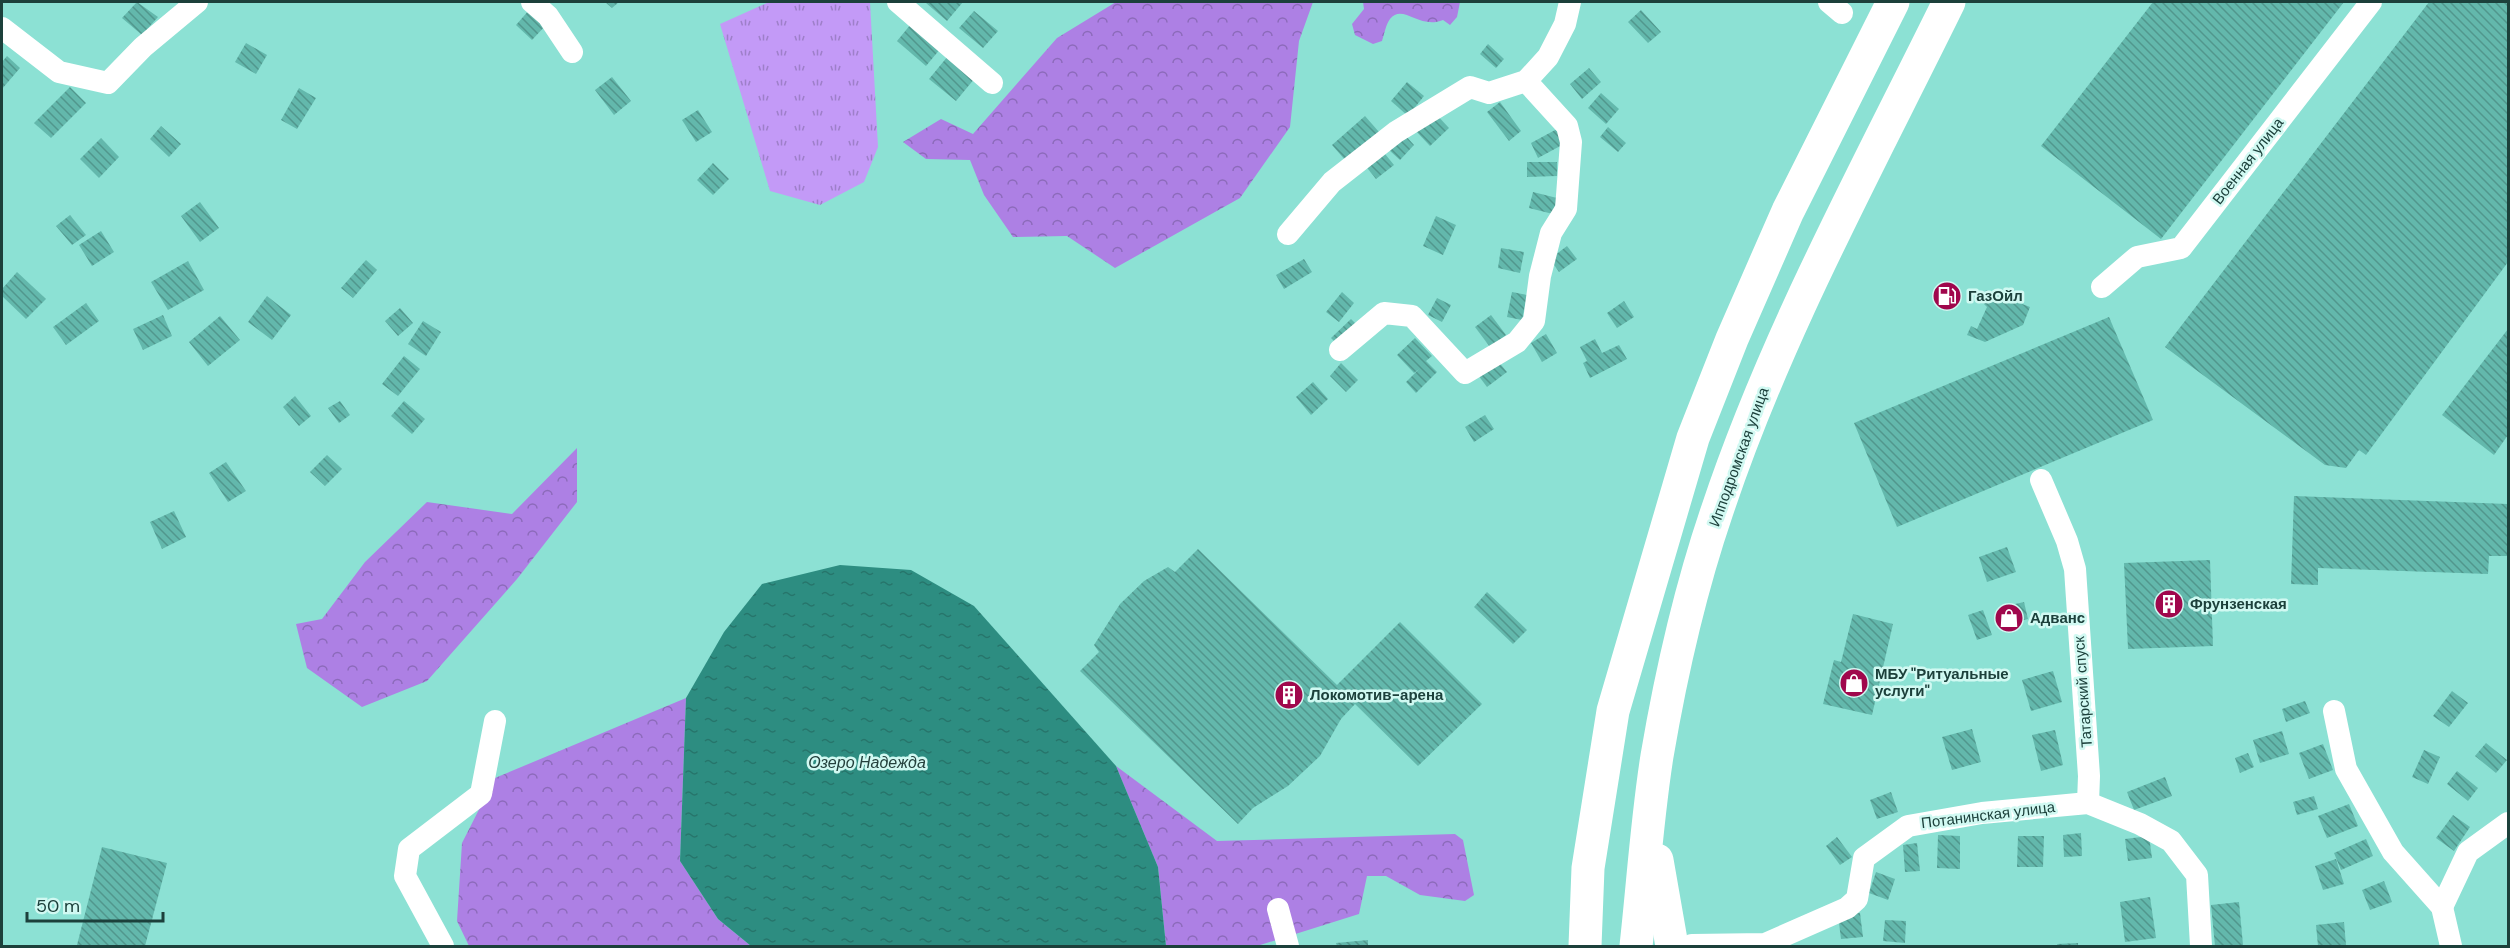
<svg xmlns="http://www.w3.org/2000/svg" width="2510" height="948" viewBox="0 0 2510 948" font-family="'DM Sans',sans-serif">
<defs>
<pattern id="grass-tufts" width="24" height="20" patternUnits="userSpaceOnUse" patternTransform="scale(1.5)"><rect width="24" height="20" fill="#c39af7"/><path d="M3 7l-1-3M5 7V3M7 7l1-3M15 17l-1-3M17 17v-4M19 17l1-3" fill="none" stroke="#9e7fc9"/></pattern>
<pattern id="forest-crowns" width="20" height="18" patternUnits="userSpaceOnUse" patternTransform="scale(1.5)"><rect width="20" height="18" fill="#ad80e4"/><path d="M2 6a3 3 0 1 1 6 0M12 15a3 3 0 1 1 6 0" fill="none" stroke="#8c6aba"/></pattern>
<pattern id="water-ripples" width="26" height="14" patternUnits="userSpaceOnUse" patternTransform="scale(1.5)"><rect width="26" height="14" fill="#2d8d81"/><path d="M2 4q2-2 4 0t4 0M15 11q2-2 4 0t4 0" fill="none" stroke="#26756b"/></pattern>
<pattern id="building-back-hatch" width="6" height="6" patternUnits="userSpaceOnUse" patternTransform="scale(1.5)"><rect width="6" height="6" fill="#63b8ac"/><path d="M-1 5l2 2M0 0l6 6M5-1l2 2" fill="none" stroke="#51978d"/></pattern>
</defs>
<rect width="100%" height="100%" fill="#8ce1d4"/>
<path fill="url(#grass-tufts)" d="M 769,2 L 870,2 L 878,147 L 864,182 L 820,205 L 770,191 L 720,24 Z"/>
<g fill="url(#forest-crowns)">
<path d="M 1116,2 L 1313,2 L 1299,41 L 1290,127 L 1240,198 L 1115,268 L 1067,236 L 1013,237 L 984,195 L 970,160 L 926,159 L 903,142 L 941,119 L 973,134 L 1057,38 Z"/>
<path d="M 1363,2 L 1460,2 L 1457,17 L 1450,25 L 1443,20 C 1419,30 1403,3 1390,19 C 1386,24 1384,35 1382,41 L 1373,44 L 1355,35 L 1352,24 L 1364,9 Z"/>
<path d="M 577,448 L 577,502 L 517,579 L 427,681 L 362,707 L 307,668 L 296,624 L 322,619 L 365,562 L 427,502 L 512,514 Z"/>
<path d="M 686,698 L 680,861 L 718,919 L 751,946 L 469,946 L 457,921 L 462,843 L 495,778 Z"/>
<path d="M 1116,766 L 1217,841 L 1455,834 L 1463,840 L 1474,895 L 1465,901 L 1420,895 L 1386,876 L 1367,876 L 1359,914 L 1257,946 L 1166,946 L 1158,867 Z"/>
</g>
<path fill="url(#water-ripples)" d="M 840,565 L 911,570 L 974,606 L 1116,766 L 1158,867 L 1166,946 L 751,946 L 718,919 L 680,861 L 686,698 L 724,632 L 762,584 Z"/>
<g fill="url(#building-back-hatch)">
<path d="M 137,2 L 158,17 L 142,35 L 122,18 Z"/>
<path d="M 605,2 L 619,2 L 612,8 Z"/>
<path d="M 928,2 L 963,2 L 947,21 L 926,3 Z"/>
<path d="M 2153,2 L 2344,2 L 2161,239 L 2041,146 Z"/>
<path d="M 2429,2 L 2508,2 L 2508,262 L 2366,455 L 2359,450 L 2346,468 L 2325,465 L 2165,347 Z"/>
<path d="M 530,9 L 547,24 L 532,40 L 516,25 Z"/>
<path d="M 1641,10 L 1661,32 L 1648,43 L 1628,22 Z"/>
<path d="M 974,11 L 998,31 L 983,48 L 959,28 Z"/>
<path d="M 911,24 L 941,48 L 926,66 L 897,41 Z"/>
<path d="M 246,43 L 267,55 L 256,74 L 235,62 Z"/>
<path d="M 1488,44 L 1504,59 L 1496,68 L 1480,54 Z"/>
<path d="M 7,56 L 20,68 L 2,89 L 2,62 Z"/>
<path d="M 948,56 L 975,78 L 956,101 L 929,79 Z"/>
<path d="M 1589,68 L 1601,82 L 1582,99 L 1570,84 Z"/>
<path d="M 612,77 L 631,101 L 614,115 L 595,90 Z"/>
<path d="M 1407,82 L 1424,96 L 1408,116 L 1391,101 Z"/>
<path d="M 70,87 L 86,103 L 51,138 L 34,123 Z"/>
<path d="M 299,88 L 316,98 L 297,129 L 281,120 Z"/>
<path d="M 1601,93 L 1619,109 L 1606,124 L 1588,108 Z"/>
<path d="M 1500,102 L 1521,131 L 1509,141 L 1487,112 Z"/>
<path d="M 698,110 L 712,132 L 696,142 L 682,120 Z"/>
<path d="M 1433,111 L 1449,128 L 1430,146 L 1414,129 Z"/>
<path d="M 1365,116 L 1379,132 L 1346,161 L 1332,145 Z"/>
<path d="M 161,126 L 181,144 L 169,157 L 150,139 Z"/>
<path d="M 1608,127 L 1626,143 L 1618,152 L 1600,137 Z"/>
<path d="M 1557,129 L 1564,144 L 1538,158 L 1531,143 Z"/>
<path d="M 1404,134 L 1414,145 L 1400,160 L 1389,150 Z"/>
<path d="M 101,138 L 119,157 L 99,178 L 80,159 Z"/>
<path d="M 1381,149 L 1394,165 L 1376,179 L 1364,164 Z"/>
<path d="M 1527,162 L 1557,162 L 1557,176 L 1527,177 Z"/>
<path d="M 713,163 L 729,179 L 713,195 L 697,180 Z"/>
<path d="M 1533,192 L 1557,198 L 1553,214 L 1529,208 Z"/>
<path d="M 200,202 L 219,228 L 200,242 L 181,216 Z"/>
<path d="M 70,215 L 86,235 L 72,245 L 56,226 Z"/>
<path d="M 1436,216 L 1456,225 L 1443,255 L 1423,246 Z"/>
<path d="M 101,231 L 114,252 L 92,266 L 79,245 Z"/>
<path d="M 1567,246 L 1577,259 L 1559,272 L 1550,259 Z"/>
<path d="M 1501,248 L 1524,252 L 1520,273 L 1498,268 Z"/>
<path d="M 1304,259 L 1312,272 L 1284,289 L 1276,275 Z"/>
<path d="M 366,260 L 377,270 L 353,298 L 341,288 Z"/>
<path d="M 188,261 L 204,290 L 168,310 L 151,282 Z"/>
<path d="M 17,272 L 46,299 L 26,319 L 2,296 L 2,289 Z"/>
<path d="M 1986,290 L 2030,307 L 2023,325 L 1985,342 L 1967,335 L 1971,326 L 1977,329 L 1987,307 L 1981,301 Z"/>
<path d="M 1342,292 L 1354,303 L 1339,322 L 1326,312 Z"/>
<path d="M 1512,292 L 1527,295 L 1522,320 L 1507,317 Z"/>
<path d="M 267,296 L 291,315 L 272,340 L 248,322 Z"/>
<path d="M 1437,298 L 1451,305 L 1442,322 L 1428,315 Z"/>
<path d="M 1624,301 L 1634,317 L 1617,328 L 1607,313 Z"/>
<path d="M 86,303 L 99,321 L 66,345 L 53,327 Z"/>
<path d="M 400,308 L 413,323 L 398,336 L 385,321 Z"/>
<path d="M 163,315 L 172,336 L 143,350 L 133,329 Z"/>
<path d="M 1491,315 L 1506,335 L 1490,347 L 1475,327 Z"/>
<path d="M 220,316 L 240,340 L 208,366 L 189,342 Z"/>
<path d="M 2109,317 L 2153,420 L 1897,527 L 1854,423 Z"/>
<path d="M 1351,319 L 1359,327 L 1339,346 L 1331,338 Z"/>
<path d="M 423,321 L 441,332 L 426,356 L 408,344 Z"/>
<path d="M 2508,329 L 2508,435 L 2494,455 L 2442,415 Z"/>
<path d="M 1546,334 L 1557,353 L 1542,362 L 1531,343 Z"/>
<path d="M 1415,338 L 1432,356 L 1426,361 L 1437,372 L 1416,393 L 1406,382 L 1419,369 L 1414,373 L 1397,355 Z"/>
<path d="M 1595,339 L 1602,353 L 1619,345 L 1627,359 L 1590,378 L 1583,363 L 1587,361 L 1580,347 Z"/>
<path d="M 404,356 L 420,369 L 398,396 L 382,384 Z"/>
<path d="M 1497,360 L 1507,372 L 1487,387 L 1478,375 Z"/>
<path d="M 1341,363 L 1358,380 L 1346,392 L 1330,376 Z"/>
<path d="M 1313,382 L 1328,399 L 1311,415 L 1296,397 Z"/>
<path d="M 295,396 L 311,416 L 299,426 L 283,407 Z"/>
<path d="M 340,401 L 350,415 L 339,423 L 328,408 Z"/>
<path d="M 404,401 L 425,419 L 412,434 L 391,416 Z"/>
<path d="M 1485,415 L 1494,429 L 1474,442 L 1465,427 Z"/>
<path d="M 327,455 L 342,469 L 325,486 L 310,472 Z"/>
<path d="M 226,462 L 246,491 L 228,502 L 209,473 Z"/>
<path d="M 2294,496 L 2508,504 L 2508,556 L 2489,556 L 2488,574 L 2318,568 L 2318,585 L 2291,584 Z"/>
<path d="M 174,511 L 186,537 L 162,549 L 150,522 Z"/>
<path d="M 2007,547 L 2016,572 L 1987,582 L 1979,557 Z"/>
<path d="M 1198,549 L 1337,685 L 1400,622 L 1482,704 L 1418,766 L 1355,704 L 1341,719 L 1320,756 L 1288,786 L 1253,808 L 1238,824 L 1080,671 L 1099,652 L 1094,645 L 1120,604 L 1144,581 L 1168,567 L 1175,572 Z"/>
<path d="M 2210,560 L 2213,646 L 2128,649 L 2124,563 Z"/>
<path d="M 1487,592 L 1527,630 L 1513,644 L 1474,607 Z"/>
<path d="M 2024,602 L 2028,619 L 2006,625 L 2002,607 Z"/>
<path d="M 1983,610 L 1992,635 L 1977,640 L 1968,615 Z"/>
<path d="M 1853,614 L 1893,624 L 1872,715 L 1823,704 L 1834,660 L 1841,662 Z"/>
<path d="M 2053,671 L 2062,702 L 2031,711 L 2022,680 Z"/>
<path d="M 2452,691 L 2468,703 L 2449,727 L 2433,716 Z"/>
<path d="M 2305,701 L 2310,713 L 2286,722 L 2282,709 Z"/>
<path d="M 1972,729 L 1981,762 L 1952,770 L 1942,737 Z"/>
<path d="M 2055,730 L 2063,765 L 2041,771 L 2032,735 Z"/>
<path d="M 2282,731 L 2289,754 L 2260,763 L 2253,740 Z"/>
<path d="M 2486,743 L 2507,760 L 2496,773 L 2475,756 Z"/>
<path d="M 2323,744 L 2333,770 L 2309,779 L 2299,753 Z"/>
<path d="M 2424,750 L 2440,757 L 2428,784 L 2412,777 Z"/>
<path d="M 2248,753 L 2254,767 L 2240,773 L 2235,758 Z"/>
<path d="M 2457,771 L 2478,788 L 2468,801 L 2447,784 Z"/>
<path d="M 2165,777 L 2172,796 L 2134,810 L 2127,792 Z"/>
<path d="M 1891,792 L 1898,812 L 1877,819 L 1870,800 Z"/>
<path d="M 2314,796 L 2318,809 L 2297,815 L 2293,802 Z"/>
<path d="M 2349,804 L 2358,826 L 2327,838 L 2318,816 Z"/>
<path d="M 2453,815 L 2470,827 L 2454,851 L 2436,838 Z"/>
<path d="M 2081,833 L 2082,856 L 2064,857 L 2063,835 Z"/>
<path d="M 1938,835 L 1960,836 L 1960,869 L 1937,868 Z"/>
<path d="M 2018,836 L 2044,836 L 2043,867 L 2017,867 Z"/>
<path d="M 2149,836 L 2152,858 L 2128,861 L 2125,839 Z"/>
<path d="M 1837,837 L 1852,857 L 1840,865 L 1826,846 Z"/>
<path d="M 2366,839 L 2373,856 L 2341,870 L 2334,853 Z"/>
<path d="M 1917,843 L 1920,871 L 1905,872 L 1903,845 Z"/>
<path d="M 102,847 L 167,863 L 145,946 L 77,945 Z"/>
<path d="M 2336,859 L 2344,884 L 2323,890 L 2315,866 Z"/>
<path d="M 1876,872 L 1895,879 L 1888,900 L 1869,893 Z"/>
<path d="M 2384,881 L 2392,902 L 2370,910 L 2362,890 Z"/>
<path d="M 2150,897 L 2156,938 L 2125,942 L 2120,902 Z"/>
<path d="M 2239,902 L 2243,945 L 2215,946 L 2211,905 Z"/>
<path d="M 1860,913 L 1863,937 L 1841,939 L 1838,915 Z"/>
<path d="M 1885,920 L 1906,921 L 1905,943 L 1883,941 Z"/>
<path d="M 2344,922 L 2346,945 L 2318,946 L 2316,925 Z"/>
<path d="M 1368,940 L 1368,946 L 1337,946 L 1336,943 Z"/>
<path d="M 2078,943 L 2078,946 L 2058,946 L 2057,944 Z"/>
</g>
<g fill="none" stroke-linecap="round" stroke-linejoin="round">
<g stroke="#fff" stroke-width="22">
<path d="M 532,2 L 548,16 L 572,52"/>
<path d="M 898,2 L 992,83"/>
<path d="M 1829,2 L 1842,13"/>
<path d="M 2,28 L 59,72 L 108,83 L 143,47 L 197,2"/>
<path d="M 1288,234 L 1332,182 L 1396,132 L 1470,87 L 1489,93 L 1526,81 L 1548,57 L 1565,24 L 1570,2"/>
<path d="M 2102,287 L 2137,257 L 2181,248 L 2371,2"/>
<path d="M 1340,350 L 1384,313 L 1412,316 L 1465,373 L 1517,342 L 1534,321 L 1540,276 L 1551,233 L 1566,209 L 1571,142 L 1567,126 L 1526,81"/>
<path d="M 2041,480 L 2067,541 L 2075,569 L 2089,776 L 2088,803"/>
<path d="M 2334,711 L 2346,769 L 2393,852 L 2442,907 L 2451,946"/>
<path d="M 2442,907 L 2468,852 L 2508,823"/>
<path d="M 1278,909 L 1288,946"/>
<path d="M 1692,945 L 1765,944 L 1847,908 L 1857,899 L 1864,858 L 1908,826 L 1982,813 L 2088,803 L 2140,824 L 2171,841 L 2197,875 L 2201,946"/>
<path d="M 443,946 L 405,876 L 409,849 L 481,794 L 495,721"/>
</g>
<g stroke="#fff" stroke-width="33">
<path d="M 1657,860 L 1672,946"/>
<path d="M 1585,946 L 1588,868 L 1613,711 L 1693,438 L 1732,339 L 1788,211 L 1893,2"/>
<path d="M 1636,946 C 1643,883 1647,819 1657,756 C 1671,674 1690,590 1717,511 C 1776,334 1867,169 1949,2"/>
</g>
</g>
<defs>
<g id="fuel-disc" transform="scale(1.5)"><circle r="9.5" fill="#a0074c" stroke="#d1f9f2"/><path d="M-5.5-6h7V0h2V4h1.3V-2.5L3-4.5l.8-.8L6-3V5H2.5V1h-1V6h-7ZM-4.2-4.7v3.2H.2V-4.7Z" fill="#fff"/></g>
<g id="building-disc" transform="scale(1.5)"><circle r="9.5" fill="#a0074c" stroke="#d1f9f2"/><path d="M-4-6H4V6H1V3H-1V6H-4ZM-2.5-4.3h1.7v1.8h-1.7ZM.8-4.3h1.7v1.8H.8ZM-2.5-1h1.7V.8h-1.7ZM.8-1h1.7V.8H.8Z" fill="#fff"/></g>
<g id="shop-disc" transform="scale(1.5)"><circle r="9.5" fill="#a0074c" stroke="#d1f9f2"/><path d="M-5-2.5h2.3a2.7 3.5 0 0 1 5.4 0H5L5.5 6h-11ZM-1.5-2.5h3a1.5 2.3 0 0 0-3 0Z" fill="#fff"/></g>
</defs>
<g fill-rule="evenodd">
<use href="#fuel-disc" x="1947" y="296"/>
<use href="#building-disc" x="2169" y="604"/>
<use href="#shop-disc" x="2009" y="618"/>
<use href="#shop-disc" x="1854" y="683"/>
<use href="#building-disc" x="1289" y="695"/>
</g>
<g text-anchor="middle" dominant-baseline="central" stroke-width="5" stroke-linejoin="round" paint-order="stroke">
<g font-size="15" fill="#1c403b" stroke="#d1f9f2">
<text transform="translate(2248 161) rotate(-52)">Военная улица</text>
<text transform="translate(1739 457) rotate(-70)">Ипподромская улица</text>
<text transform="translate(2083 692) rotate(-94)">Татарский спуск</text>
<text transform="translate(1988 815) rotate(-7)">Потанинская улица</text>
</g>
<g font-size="15" font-weight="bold" fill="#1c403b" stroke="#d1f9f2" text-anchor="start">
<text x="1968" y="296">ГазОйл</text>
<text x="2190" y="604">Фрунзенская</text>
<text x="2030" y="618">Адванс</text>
<text x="1875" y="674">МБУ "Ритуальные<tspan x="1875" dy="17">услуги"</tspan></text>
<text x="1310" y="695">Локомотив-арена</text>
</g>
<g font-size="16" font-style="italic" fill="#24403c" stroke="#d1f9f2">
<text x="867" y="762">Озеро Надежда</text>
</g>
</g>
<rect width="2510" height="948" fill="none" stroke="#1c403b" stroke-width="6"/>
<path d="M27 912v9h136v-9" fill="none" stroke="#1c403b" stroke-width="3"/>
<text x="36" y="912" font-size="18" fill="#1c403b" stroke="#d1f9f2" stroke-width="4.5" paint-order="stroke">50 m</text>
</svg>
